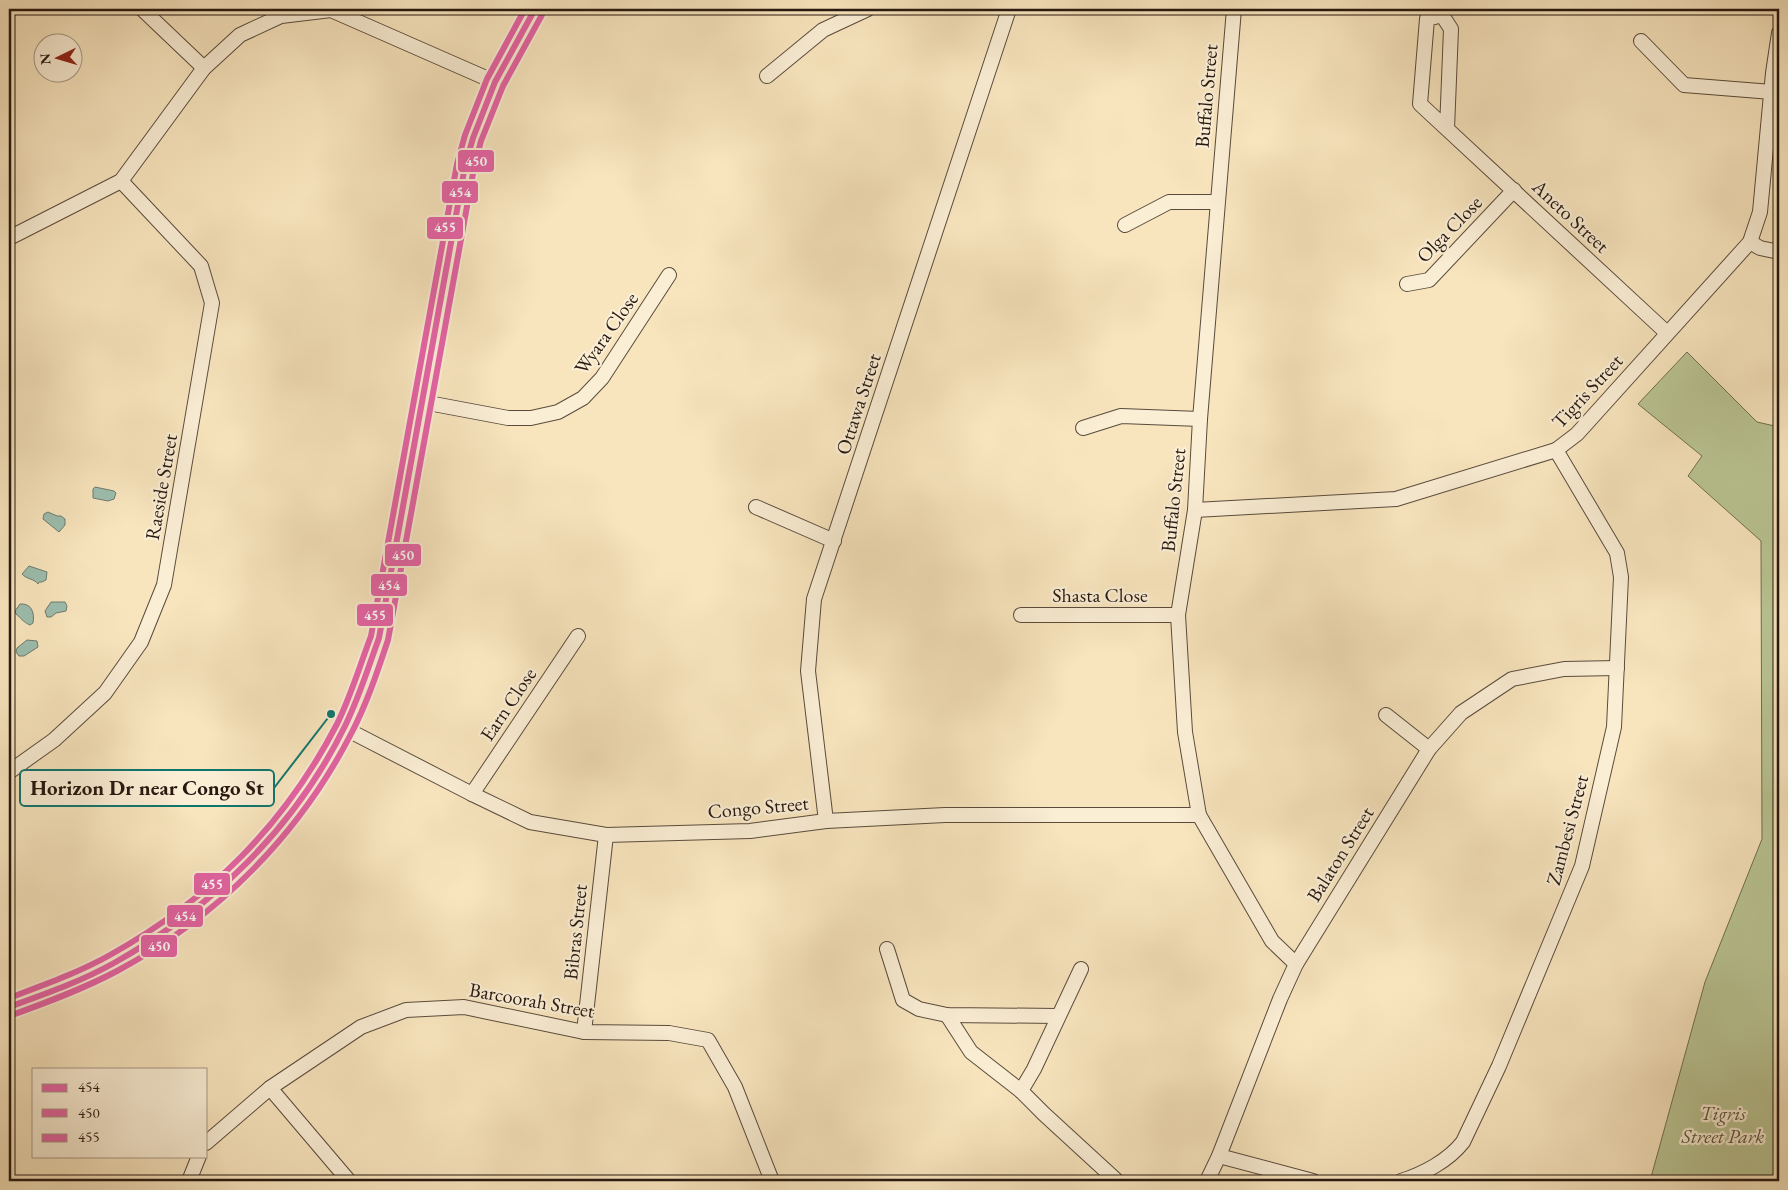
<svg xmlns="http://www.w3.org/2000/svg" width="1788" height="1190" viewBox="0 0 1788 1190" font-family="'EB Garamond',serif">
<rect width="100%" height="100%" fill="#f8e5be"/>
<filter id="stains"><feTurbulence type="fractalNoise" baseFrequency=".004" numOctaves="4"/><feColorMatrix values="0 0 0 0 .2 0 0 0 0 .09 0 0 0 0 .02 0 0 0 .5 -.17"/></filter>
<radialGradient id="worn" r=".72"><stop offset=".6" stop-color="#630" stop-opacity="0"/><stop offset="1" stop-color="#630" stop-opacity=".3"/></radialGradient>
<path fill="#bac594" stroke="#706e52" d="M 1687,352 L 1757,422 L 1779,427 L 1779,1181 L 1650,1181 L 1705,982 L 1762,839 L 1761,541 L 1688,476 L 1702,456 L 1638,404 Z"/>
<g fill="#9dbfb0" stroke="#6d7c70">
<path d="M 95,487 L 114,491 L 116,493 L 114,499 L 108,501 L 93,498 L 93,489 Z"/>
<path d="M 48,512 L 57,516 L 61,516 L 65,519 L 65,525 L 59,532 L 43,519 L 44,514 Z"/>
<path d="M 29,566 L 47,572 L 46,580 L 42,582 L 39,582 L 38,584 C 35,579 26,579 22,574 Z"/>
<path d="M 51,602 L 65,602 L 67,606 L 66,611 L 56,613 L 51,617 L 47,617 L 45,611 Z"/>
<path d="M 20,604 C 31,603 35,612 33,623 L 30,625 C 23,622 21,618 16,614 L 15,611 Z"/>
<path d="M 27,640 L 37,641 L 38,647 L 24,656 L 19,656 L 16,652 L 17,648 Z"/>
</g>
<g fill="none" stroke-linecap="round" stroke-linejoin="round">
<g stroke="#5a4b3c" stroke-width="16">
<g id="street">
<path d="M 142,9 L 204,68"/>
<path d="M 1234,9 L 1200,419 L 1195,510 L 1178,615 L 1185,732 L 1199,815 L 1272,941 L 1296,964"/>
<path d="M 1641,41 L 1684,85 L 1772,92"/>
<path d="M 767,76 L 823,30 L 868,9"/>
<path d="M 1447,129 L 1451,29 L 1442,15 L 1427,19 L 1420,104 L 1667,333"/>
<path d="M 1125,225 L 1169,202 L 1217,202"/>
<path d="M 9,238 L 121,181 L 204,68 L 240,35 L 281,16 L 331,10 L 495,82"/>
<path d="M 1750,242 L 1760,248 L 1779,252"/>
<path d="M 1407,284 L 1429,280 L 1514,190"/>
<path d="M 423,402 L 508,418 L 531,418 L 558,412 L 583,398 L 602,378 L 669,275"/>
<path d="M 1083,428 L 1121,416 L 1200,419"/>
<path d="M 756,507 L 834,541"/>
<path d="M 1195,510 L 1396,499 L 1556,450 L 1577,434 L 1750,242 L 1760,212 L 1773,73 L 1779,33"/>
<path d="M 1021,615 L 1178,615"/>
<path d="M 1386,715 L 1429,749"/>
<path d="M 344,728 L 472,794 L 530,822 L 606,835 L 750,831 L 826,821 L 945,815 L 1199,815"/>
<path d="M 9,772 L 54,740 L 105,693 L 141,642 L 164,585 L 212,303 L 201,266 L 121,181"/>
<path d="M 472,794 L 578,636"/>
<path d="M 826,821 L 808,671 L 814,599 L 1009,9"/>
<path d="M 887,949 L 903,1000 L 919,1009 L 947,1015 L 1058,1016"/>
<path d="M 1081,969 L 1034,1069 L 1021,1091 L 1044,1114 L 1117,1181"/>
<path d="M 947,1015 L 971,1052 L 1021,1091"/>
<path d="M 584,1032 L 606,835"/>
<path d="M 270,1088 L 349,1181"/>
<path d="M 206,1143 L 270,1088 L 361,1027 L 406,1010 L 464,1007 L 584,1032 L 669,1033 L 708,1040 L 735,1087 L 772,1181"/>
<path d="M 1219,1156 L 1313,1181"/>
<path d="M 189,1181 L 199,1156"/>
<path d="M 1207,1181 L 1219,1156 L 1280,999 L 1296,964 L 1429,749 L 1461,713 L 1512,679 L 1564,669 L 1617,668"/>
<path d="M 1401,1181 C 1423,1174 1448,1161 1463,1142 L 1499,1066 L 1582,866 L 1614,727 L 1621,577 L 1617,553 L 1556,450"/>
</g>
</g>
<g stroke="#261810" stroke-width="21">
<path id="secondary" d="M 9,1007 C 152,963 279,863 345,727 C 359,698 368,668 379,638 L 465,166 L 473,138 L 495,82 L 535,9"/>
</g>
<use href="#street" stroke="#faeed5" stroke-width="14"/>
<use href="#secondary" stroke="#faeed5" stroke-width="19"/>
<g stroke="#faeed5" stroke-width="10">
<path id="bus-1" d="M 9,1007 C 45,994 80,982 114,963 C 212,908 295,828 345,726 C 359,698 368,668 379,638 L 465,166 L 473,138 L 495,82 L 535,9"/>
</g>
<g stroke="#faeed5" stroke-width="10">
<path id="bus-2" d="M 12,1015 C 48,1002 83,989 117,971 C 218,917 300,834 352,732 C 367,703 378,670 388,640 L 474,168 L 481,141 L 503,86 L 543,13"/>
</g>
<g stroke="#faeed5" stroke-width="10">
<path id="bus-3" d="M 9,998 C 43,985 78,973 110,955 C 210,899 284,826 337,724 C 351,696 360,665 371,636 L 457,164 L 465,135 L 487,79 L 525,9"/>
</g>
<use href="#bus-1" stroke="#e463a4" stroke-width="6"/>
<use href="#bus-2" stroke="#e463a4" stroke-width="6"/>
<use href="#bus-3" stroke="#e463a4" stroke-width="6"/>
</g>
<g text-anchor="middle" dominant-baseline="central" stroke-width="4.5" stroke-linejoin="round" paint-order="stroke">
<g font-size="20" fill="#261810" stroke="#faeed5">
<text transform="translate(1206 96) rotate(-85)">Buffalo Street</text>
<text transform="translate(1571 216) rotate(43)">Aneto Street</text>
<text transform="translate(1449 229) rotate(-46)">Olga Close</text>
<text transform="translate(606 333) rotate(-55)">Wyara Close</text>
<text transform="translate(1587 391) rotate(-47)">Tigris Street</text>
<text transform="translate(858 404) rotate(-72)">Ottawa Street</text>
<text transform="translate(161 487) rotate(-80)">Raeside Street</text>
<text transform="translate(1173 500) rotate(-84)">Buffalo Street</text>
<text x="1100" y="595">Shasta Close</text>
<text transform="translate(508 704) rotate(-56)">Earn Close</text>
<text transform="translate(758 807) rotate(-5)">Congo Street</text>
<text transform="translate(1567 830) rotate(-75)">Zambesi Street</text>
<text transform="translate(1340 854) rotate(-58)">Balaton Street</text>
<text transform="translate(575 932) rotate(-84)">Bibras Street</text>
<text transform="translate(532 1000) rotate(10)">Barcoorah Street</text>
</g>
<g font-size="20" font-style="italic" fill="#5a553e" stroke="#faeed5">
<text x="1723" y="1113">Tigris<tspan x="1723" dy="23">Street Park</tspan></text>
</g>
</g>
<path fill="none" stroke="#0f766e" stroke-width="2" d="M331 714L274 788"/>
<circle fill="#0f766e" stroke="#faeed5" stroke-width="2" cx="331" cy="714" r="5"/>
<rect fill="#faeed5" stroke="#0f766e" stroke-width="2" x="20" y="770" width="254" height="36" rx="5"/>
<g font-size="21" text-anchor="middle" font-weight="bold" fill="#261810">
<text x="147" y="795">Horizon Dr near Congo St</text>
</g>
<g stroke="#faeed5" stroke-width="2">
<rect x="457" y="149" width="38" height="24" rx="5" fill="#e463a4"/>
<rect x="441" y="180" width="38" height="24" rx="5" fill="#e463a4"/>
<rect x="426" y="216" width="38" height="24" rx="5" fill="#e463a4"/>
<rect x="384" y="543" width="38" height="24" rx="5" fill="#e463a4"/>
<rect x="370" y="573" width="38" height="24" rx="5" fill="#e463a4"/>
<rect x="356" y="603" width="38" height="24" rx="5" fill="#e463a4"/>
<rect x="193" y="872" width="38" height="24" rx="5" fill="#e463a4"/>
<rect x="166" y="904" width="38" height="24" rx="5" fill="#e463a4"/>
<rect x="140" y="934" width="38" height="24" rx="5" fill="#e463a4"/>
</g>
<g font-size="14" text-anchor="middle" font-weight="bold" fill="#fff">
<text x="476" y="166">450</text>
<text x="460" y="197">454</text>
<text x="445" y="232">455</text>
<text x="403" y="560">450</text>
<text x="389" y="590">454</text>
<text x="375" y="620">455</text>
<text x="212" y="889">455</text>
<text x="185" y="921">454</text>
<text x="159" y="951">450</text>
</g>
<rect width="1788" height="1190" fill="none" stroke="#f8e5be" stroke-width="30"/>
<rect x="10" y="10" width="1768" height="1170" fill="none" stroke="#261810" stroke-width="2.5"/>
<rect x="15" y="15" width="1758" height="1160" fill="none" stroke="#261810"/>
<rect x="32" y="1068" width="175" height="90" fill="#faeed5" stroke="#a59886"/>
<rect x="42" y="1084" width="25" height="8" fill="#e463a4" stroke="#a59886"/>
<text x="78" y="1092" font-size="15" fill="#261810">454</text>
<rect x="42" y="1109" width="25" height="8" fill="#e463a4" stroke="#a59886"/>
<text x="78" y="1118" font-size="15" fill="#261810">450</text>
<rect x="42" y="1134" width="25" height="8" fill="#e463a4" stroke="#a59886"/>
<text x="78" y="1142" font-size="15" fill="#261810">455</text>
<g transform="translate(58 58) rotate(265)"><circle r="24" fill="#faeed5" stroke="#a59886"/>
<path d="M0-4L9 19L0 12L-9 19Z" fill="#8f2418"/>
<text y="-8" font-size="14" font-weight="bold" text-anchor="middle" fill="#261810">N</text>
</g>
<rect width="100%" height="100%" filter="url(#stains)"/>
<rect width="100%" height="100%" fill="url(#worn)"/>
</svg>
